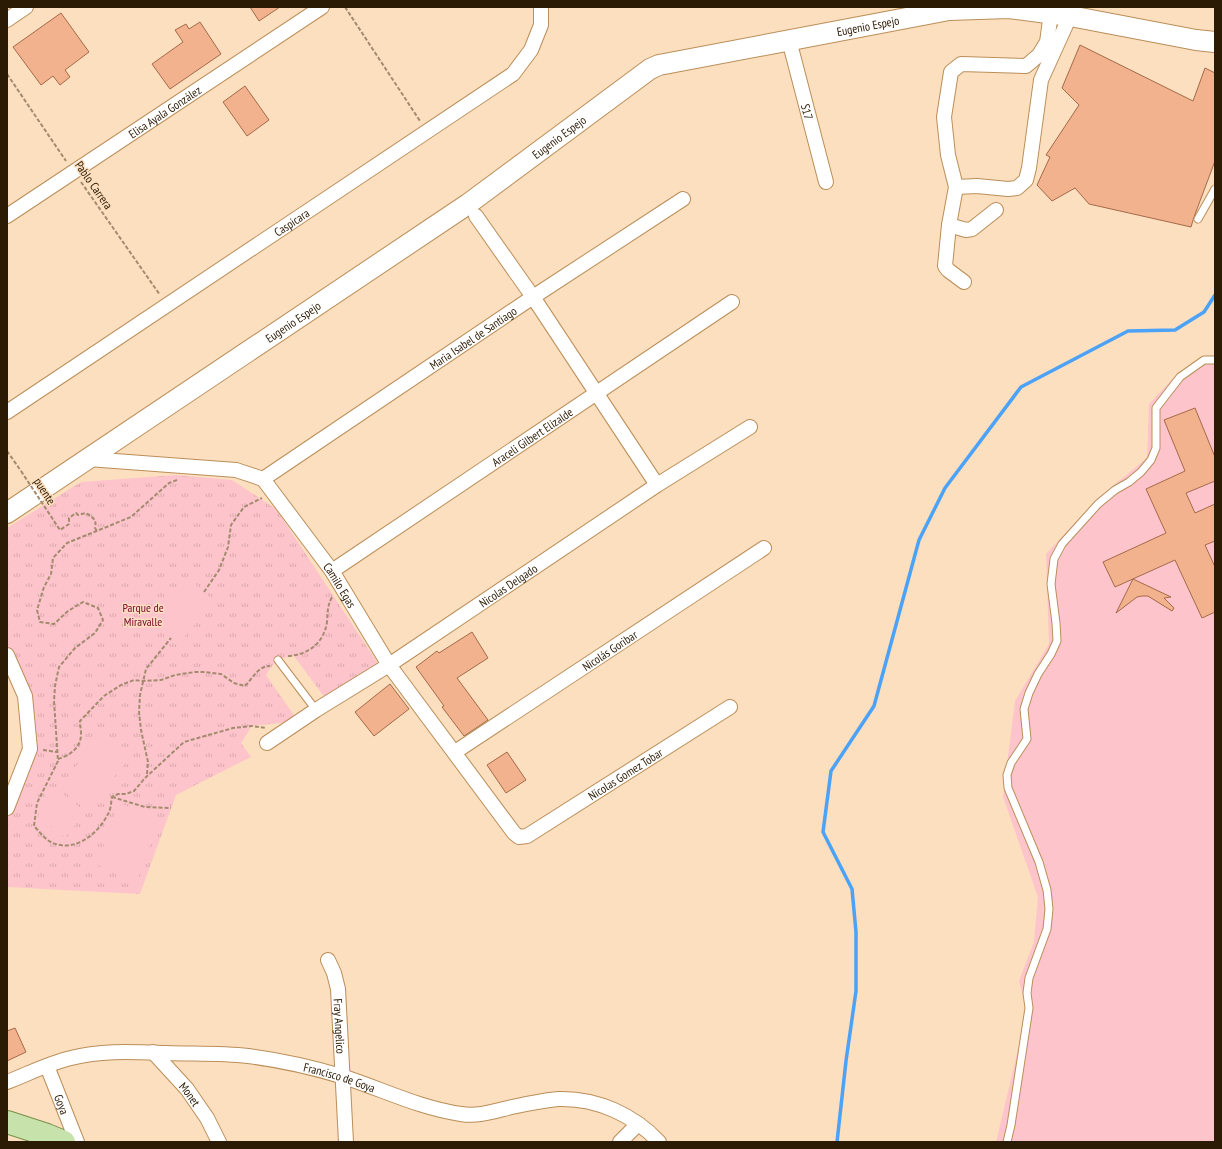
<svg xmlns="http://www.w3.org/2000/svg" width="1222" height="1149" viewBox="0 0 1222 1149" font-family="'PT Sans Narrow',sans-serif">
<defs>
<pattern id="grass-tufts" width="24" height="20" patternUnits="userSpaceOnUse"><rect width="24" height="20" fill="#fdc4cb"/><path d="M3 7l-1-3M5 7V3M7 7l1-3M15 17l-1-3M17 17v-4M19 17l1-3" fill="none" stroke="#d9a8ad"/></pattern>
</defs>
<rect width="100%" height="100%" fill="#fcdfbf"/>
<path fill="url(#grass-tufts)" d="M 175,475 L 232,480 L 276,509 L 379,665 L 328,702 L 294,656 C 280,657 273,663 266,675 L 298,721 L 252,726 L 241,743 L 251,757 L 176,795 L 140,894 L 7,887 L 7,805 L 28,754 L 25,699 L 7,647 L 7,528 L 81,482 Z"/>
<g fill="#fdc4cb">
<path d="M 1215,357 L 1215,1142 L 996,1142 L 1027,1012 L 1019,981 L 1034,942 L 1038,897 L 1003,797 L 1015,701 L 1049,644 L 1046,554 L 1098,498 L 1147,458 L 1149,404 L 1179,372 Z"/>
<path d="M 188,578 L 215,602 L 178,644 L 150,619 Z"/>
<path d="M 100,737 L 128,760 L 87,810 L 59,787 Z"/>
<path d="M 58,790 L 85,812 L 65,838 L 38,816 Z"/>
<path d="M 118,803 L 159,817 L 138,879 L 97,865 Z"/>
</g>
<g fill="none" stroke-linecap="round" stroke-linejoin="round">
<path stroke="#4ba2f6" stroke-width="3.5" d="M 837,1142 L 846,1061 L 856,991 L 856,932 L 852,889 L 823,832 L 831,771 L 874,706 L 919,540 L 945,488 L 1021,387 L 1128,331 L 1175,330 L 1204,312 L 1215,295"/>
</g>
<g fill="#f3b28e" stroke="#a46a49">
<path d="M 250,7 L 280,7 L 259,21 Z"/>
<path d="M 61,13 L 89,52 L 65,70 L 70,77 L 60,85 L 53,76 L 41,85 L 13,47 Z"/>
<path d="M 200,22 L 221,54 L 170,89 L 152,64 L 183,42 L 175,30 L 186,24 L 189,29 Z"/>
<path d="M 1080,45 L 1193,101 L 1205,68 L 1215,73 L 1215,161 L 1194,217 L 1191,227 L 1089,204 L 1075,188 L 1052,201 L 1037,185 L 1050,157 L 1046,155 L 1079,105 L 1062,88 Z"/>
<path d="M 245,86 L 269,120 L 247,136 L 223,102 Z"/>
<path d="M 1195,408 L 1215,457 L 1215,481 L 1186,493 L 1195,513 L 1215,504 L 1215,541 L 1205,545 L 1215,567 L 1215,612 L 1202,618 L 1175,560 L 1115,587 L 1103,562 L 1166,533 L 1146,489 L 1185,471 L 1164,420 Z"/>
<path d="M 1133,579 L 1171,597 L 1164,598 L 1174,608 L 1172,611 L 1148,596 L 1142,596 L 1137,597 L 1116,613 Z"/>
<path d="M 472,632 L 488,658 L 457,678 L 488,720 L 464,736 L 442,707 L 444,706 L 416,667 L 437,651 L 439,653 Z"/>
<path d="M 390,684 L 409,709 L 374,736 L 355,712 Z"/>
<path d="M 507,752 L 526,780 L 506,793 L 487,765 Z"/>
<path d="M 15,1028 L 26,1052 L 7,1061 L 7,1031 Z"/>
</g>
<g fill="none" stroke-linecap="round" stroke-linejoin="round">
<g stroke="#bb8e59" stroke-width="9">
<g id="lane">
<path d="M 1198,219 L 1215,189"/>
<path d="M 278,660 L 316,710"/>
<path d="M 1007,1142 L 1011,1125 L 1029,1008 L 1027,993 L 1029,978 L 1047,929 L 1049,909 L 1047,890 L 1039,862 L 1008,788 L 1007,775 L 1011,763 L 1027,739 L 1024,709 L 1029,693 L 1038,674 L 1051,654 L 1057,641 L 1056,623 L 1051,584 L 1054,559 L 1062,544 L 1098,504 L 1115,490 L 1129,482 L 1141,472 L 1151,460 L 1156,448 L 1156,408 L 1180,377 L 1204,360 L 1215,360"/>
</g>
</g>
<g stroke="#bb8e59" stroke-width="16">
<g id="street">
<path d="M 7,20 L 26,7"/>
<path id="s1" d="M 789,40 L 826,182"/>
<path d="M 956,187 L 977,186 L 1008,189 L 1017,188 L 1026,180 L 1029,168 L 1041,80 L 1070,16"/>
<path id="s2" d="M 7,216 L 322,7"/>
<path d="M 476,216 L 533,297 L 657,485"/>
<path d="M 949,225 L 966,230 L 972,229 L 996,210"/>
<path d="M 964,282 L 948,270 L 945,266 L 949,225 L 956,187 L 948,155 L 944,117 L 951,72 L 961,64 L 1026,66 L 1039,55 L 1047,42 L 1051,13"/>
<path id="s3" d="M 7,412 L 513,74 L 531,50 L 541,25 L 541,7"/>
<path id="s4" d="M 88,459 L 236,470 L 263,479 L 332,571 L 389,665 L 514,833 L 519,837 L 527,836 L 730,707"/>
<path id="s5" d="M 263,479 L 533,297 L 683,199"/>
<path id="s6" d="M 332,571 L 732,302"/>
<path d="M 7,655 L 25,696 L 30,749 L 7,808"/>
<path id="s7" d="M 267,743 L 316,710 L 389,665 L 657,485 L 750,427"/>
<path id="s8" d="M 455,752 L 764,548"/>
<path id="s9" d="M 328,960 L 334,973 L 338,989 L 346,1142"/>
<path id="s10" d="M 153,1052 L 187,1089 L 207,1118 L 219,1142"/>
<path id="s11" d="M 47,1066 L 77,1142"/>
<path id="s12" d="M 7,1082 C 28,1074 49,1063 71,1058 C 102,1050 134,1052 166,1053 C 193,1054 221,1053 248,1056 C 279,1060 311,1067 341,1076 C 382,1089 419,1108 461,1114 C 478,1117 495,1111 512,1107 C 527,1104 544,1100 559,1099 C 597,1098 634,1115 659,1142"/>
<path d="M 620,1142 L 638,1124"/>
</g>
</g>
<g stroke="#bb8e59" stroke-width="22">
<g id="secondary">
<path id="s13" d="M 7,513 L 468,204 L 650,69 L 659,65 L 949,10 L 1009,8 L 1070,16 L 1196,40 L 1215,42"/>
</g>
</g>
<g stroke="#788f4c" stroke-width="24">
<path id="primary" d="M 7,1122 L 47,1135 L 64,1142"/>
</g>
<g stroke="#a38b6f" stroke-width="2" stroke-dasharray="4 2" stroke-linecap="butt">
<path d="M 345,7 L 420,121"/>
<path d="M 7,74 L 66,161"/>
<path d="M 81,182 L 160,295"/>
<path d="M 7,451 L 21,471"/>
<path d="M 177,480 L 169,483 L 131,517 L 67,543 L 53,558 L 51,574 L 44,587 L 37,610 L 40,622 L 54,624 L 68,611 L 83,602 L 98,608 L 103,620 L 95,633 L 75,648 L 59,667 L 55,686 L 54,701 L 58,761 L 37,803 L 34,826 C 38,830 44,838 49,841 C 73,855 99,834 109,812 C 111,808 111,802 112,797 L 118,794 L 126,794 L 134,791 L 145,778 L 184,742 L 233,728 L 252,726 L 266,728"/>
<path d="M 54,521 L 60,530 L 69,524 L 69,518 L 76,513 L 78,515 L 86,513 C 93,518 97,519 95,528 L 97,531"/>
<path d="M 204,592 L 219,570 L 228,547 L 231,525 L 244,507 L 262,498"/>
<path d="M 288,656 C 308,655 324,643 327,622 C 328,611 327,607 332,597"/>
<path d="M 43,750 L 57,752"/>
<path d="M 58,759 C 70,755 81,748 81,734 C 81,729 80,725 80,721 L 104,696 L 121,685 L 134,680 L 143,681 L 161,680 L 175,675 L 195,672 L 205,672 L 221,674 L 234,683 L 245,686 C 253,678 258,666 270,666"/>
<path d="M 147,774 L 148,762 L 141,730 L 139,712 L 140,695 L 146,669 L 171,638"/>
<path d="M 112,797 L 145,807 L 171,808"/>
</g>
<use href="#lane" stroke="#fff" stroke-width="7"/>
<use href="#street" stroke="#fff" stroke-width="14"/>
<use href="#secondary" stroke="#fff" stroke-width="20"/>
<use href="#primary" stroke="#c7e2aa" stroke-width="22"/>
<path stroke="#a38b6f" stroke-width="2" stroke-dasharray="4 2" stroke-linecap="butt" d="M 21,471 L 54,521"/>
</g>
<g text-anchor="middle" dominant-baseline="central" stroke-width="3" stroke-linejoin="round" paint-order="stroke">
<g font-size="12" fill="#2b1a04" stroke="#fcdfbf">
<text stroke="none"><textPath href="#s13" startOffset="1004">Eugenio Espejo</textPath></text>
<text stroke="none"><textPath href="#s2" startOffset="189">Elisa Ayala González</textPath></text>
<text stroke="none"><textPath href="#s1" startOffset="74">S17</textPath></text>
<text stroke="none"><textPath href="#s13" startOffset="668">Eugenio Espejo</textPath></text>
<text transform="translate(94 185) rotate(55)">Pablo Carrera</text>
<text stroke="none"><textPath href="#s3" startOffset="342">Caspicara</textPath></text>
<text stroke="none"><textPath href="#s13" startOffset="344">Eugenio Espejo</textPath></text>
<text stroke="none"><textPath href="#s5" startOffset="253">Maria Isabel de Santiago</textPath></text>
<text stroke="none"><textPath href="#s6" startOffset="241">Araceli Gilbert Elizalde</textPath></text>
<text transform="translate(45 491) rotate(57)">puente</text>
<text stroke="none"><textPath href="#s4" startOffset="308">Camilo Egas</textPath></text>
<text stroke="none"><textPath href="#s7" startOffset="288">Nicolas Delgado</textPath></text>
<text stroke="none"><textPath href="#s8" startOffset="185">Nicolás Goribar</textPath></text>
<text stroke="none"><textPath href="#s4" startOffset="742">Nicolas Gomez Tobar</textPath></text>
<text stroke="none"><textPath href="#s9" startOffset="68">Fray Angelico</textPath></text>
<text stroke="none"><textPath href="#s12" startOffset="340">Francisco de Goya</textPath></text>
<text stroke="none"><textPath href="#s10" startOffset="56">Monet</textPath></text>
<text stroke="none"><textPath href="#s11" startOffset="41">Goya</textPath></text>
</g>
<g font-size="12" fill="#77032d" stroke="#fcdfbf">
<text x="143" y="607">Parque de<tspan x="143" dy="14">Miravalle</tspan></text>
</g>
</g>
<rect width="1222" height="1149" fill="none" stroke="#2b1a04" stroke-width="16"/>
</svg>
